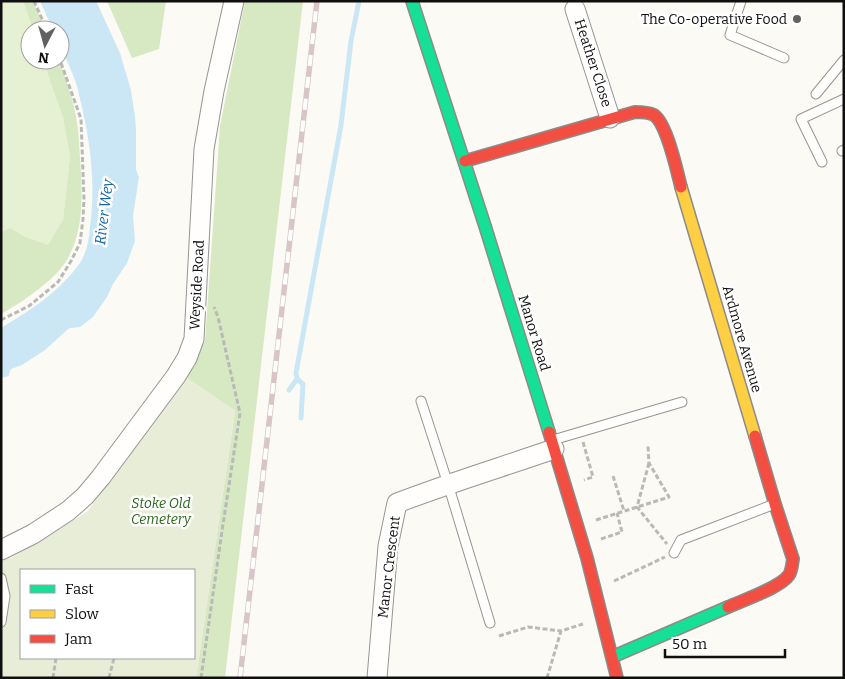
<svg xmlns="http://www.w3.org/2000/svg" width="845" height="679" viewBox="0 0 845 679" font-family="Bitter,serif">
<rect width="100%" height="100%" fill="#fcfaf4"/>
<path fill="#e6f1d4" d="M 1,1 L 23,1 L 33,30 L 30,30 L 30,60 L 43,60 L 63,118 L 70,156 L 63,220 L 24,300 L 1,314 Z"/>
<g fill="#d7e9c2">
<path d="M 23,1 L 33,1 L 46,30 L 33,30 Z"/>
<path d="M 107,1 L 166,1 L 159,49 L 132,58 Z"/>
<path d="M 245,1 L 303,1 L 225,678 L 196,678 L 235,411 L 187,378 L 205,341 L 220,126 Z"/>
<path d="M 43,60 L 59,60 C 66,80 74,101 77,122 C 79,134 79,145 80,157 C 82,190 85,228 68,258 C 57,279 22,302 1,314 L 1,232 L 10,228 L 25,237 L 48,245 L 63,220 L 70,156 L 63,118 Z"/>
</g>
<path fill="#e8edd8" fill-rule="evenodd" d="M 187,378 L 235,411 L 196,678 L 1,678 L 1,561 L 11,558 L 87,512 ZM 21,570 L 194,570 L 194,658 L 21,658 Z"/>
<path fill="#cbe7f6" d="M 40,1 L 96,1 L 120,53 L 131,90 L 135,117 L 136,130 L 136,170 L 139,177 L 133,216 L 135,241 L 127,263 L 113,284 L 107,297 L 93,317 L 80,327 L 70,328 L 67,330 L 45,350 L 22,365 L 11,369 L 9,374 L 9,376 L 1,378 L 1,328 C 31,310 59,292 80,263 C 87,252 89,239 90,227 C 96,182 90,138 79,95 C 77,83 72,73 68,63 C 65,57 61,51 60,45 C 59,41 60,35 60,30 L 53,30 Z"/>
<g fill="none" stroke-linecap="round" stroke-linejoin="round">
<g stroke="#cbe7f6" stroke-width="5">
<path d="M 297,379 L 303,384 L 301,418"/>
<path d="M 289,390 L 297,379 L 296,373 L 341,125 L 351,41 L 359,1"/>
</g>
<g stroke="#969592" stroke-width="11">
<g id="lane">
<path d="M 741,1 L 730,35 L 784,58"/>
<path d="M 816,94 L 844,60"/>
<path d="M 842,151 L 844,150"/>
<path d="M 822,162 L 801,119 L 844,99"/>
<path d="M 421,401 L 448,484 L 490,623"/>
<path d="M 553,440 L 682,402"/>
<path d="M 674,553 L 681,540 L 772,505"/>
<path d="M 1,578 L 5,596 L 1,622"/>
</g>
</g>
<g stroke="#969592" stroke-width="21">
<g id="street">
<path d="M 575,9 L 610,118"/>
<path d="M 1,550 L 33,534 L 68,511 L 85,496 L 101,477 L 176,376 L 187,358 L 194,339 L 204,149 L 214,91 L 234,1"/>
<path d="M 377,678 L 388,546 L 397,503 C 449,483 502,467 554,449"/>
</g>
</g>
<g stroke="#8c8b89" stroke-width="14">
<g id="fast">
<path d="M 412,1 L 485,226 L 549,432"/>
<path d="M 612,657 L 728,607"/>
</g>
</g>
<g stroke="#8c8b89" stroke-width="14">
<path id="slow" d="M 681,187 L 755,436"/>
</g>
<g stroke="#8c8b89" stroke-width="14">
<g id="jam">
<path d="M 465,161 L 635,112 C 641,112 648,112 654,115 C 667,124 677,171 681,187"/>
<path d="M 549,432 L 587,558 L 617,678"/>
<path d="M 728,607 C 743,600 780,588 789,575 C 792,570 792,564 793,559 L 775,504 L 755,436"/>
</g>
</g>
<g stroke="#b9b9b8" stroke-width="3" stroke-dasharray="5 2.5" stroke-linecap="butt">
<path d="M 34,1 L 47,30"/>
<path d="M 1,320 L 29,306 L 58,282 L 71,261 L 80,243 L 83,219 L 84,199 L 81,119 L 60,60"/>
<path d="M 583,442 L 593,477 L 584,480"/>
<path d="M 649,463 L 637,507 L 667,544"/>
<path d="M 613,476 L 624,511"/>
<path d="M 596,520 L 669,497 L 649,463 L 648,446"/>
<path d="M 601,539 L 622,532 L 617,513"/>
<path d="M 614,581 L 665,557"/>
<path d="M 499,636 L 528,627 L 561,631"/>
<path d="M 53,678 L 56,658"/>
<path d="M 109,678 L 114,658"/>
<path d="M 201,678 L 222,531 L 240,413 L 218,317 L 214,307"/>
<path d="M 547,678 L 561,631 L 583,624"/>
</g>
<use href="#lane" stroke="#fffefd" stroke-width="9"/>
<use href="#street" stroke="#fffefd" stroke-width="19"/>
<use href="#fast" stroke="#16e098" stroke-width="11"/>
<use href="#slow" stroke="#ffcf43" stroke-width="11"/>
<use href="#jam" stroke="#f24e42" stroke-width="11"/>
<g stroke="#d8c5c6" stroke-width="5.5">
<path id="rail" d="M 240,678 L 317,1"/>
</g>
<use href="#rail" stroke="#fff" stroke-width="4" stroke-dasharray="11" stroke-linecap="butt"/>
</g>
<circle fill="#62615f" stroke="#fff" stroke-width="2" cx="797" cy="19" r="5"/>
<g text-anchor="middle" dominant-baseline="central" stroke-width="5" stroke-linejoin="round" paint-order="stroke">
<g font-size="14" fill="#0f0f0f" stroke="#fff" text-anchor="end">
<text x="787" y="19">The Co-operative Food</text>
</g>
<g font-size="14" fill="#0f0f0f" stroke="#fff">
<text transform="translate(593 63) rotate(72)">Heather Close</text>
<text transform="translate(197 285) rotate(-87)">Weyside Road</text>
<text transform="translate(534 333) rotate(73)">Manor Road</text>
<text transform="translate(742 339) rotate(74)">Ardmore Avenue</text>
<text transform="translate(389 567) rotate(-83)">Manor Crescent</text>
</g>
<g font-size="14" font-style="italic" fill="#2e681e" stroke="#fff">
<text x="161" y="503">Stoke Old<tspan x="161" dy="16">Cemetery</tspan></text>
</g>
<g font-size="15" font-style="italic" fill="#1667a3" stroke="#fff">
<text transform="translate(104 212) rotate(-83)">River Wey</text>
</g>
</g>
<rect width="845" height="679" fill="none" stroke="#0f0f0f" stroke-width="5"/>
<rect x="20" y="569" width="175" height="90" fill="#ffffff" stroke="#9f9f9f"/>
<rect x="30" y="585" width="25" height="8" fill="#16e098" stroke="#9f9f9f"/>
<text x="65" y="594" font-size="15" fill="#0f0f0f">Fast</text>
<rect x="30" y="610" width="25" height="8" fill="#ffcf43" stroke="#9f9f9f"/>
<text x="65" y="619" font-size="15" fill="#0f0f0f">Slow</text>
<rect x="30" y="635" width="25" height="8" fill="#f24e42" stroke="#9f9f9f"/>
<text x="65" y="644" font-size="15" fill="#0f0f0f">Jam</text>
<g transform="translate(45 45) rotate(186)"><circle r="24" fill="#ffffff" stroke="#9f9f9f"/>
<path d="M0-4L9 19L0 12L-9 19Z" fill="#62615f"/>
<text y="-8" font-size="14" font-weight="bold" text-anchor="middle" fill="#0f0f0f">N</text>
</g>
<path d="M665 649v8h120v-8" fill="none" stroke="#0f0f0f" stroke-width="2.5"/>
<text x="672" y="649" font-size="15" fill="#0f0f0f" stroke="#ffffff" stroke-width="4" paint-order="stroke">50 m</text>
</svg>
